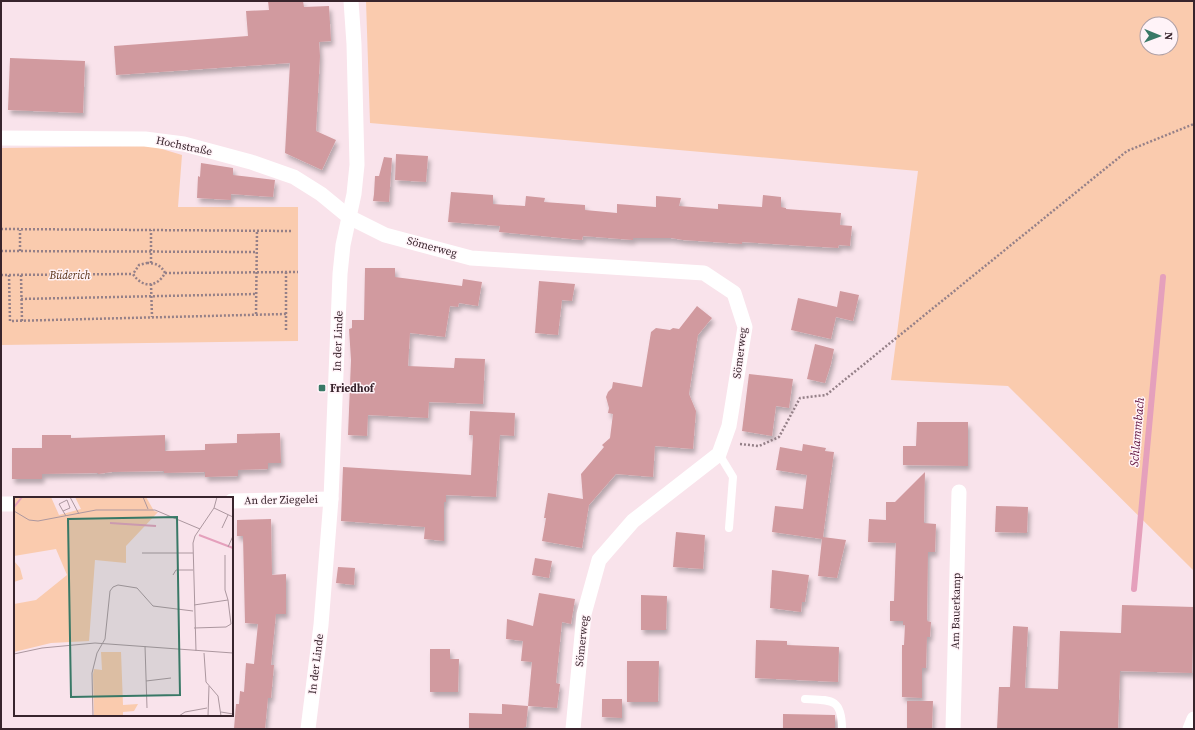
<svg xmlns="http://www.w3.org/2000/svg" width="1195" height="730" viewBox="0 0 1195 730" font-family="'Source Serif 4',serif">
<defs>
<filter id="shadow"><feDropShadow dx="2.5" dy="4.5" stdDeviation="2" flood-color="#0004"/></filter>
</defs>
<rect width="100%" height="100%" fill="#f9e3eb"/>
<g fill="#facbae" fill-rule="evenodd">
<path d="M 366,1 L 1194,1 L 1194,571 L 1008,386 L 891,380 L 918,171 L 370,123 ZM 1147,24 L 1171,24 L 1171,48 L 1147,48 Z"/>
<path d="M 152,146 L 182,155 L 178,207 L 298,207 L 298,341 L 1,345 L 1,148 Z"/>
</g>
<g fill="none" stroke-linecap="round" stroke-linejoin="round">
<path stroke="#e5a0bc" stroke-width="6" d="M 1134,589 L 1163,277"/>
</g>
<g fill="#d19a9f" filter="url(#shadow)">
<path d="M 268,1 L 303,1 L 304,7 L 329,6 L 331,41 L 319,42 L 320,56 L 316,131 L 336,140 L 322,170 L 285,153 L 290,63 L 116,75 L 114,46 L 248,36 L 246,11 L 269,10 Z"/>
<path d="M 10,58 L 85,61 L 83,113 L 8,110 Z"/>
<path d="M 396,154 L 428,156 L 426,182 L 395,180 Z"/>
<path d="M 384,157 L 392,158 L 389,202 L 373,201 L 374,194 L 375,176 L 379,176 Z"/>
<path d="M 201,163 L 233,168 L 233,175 L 275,180 L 273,197 L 231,194 L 231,200 L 197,198 L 198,176 L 200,177 Z"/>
<path d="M 451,192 L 493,195 L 493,204 L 525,206 L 526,196 L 545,198 L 544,202 L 585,205 L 585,210 L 617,213 L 617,204 L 656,207 L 656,196 L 681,198 L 679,206 L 718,209 L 718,204 L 762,207 L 763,195 L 781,197 L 781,207 L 786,208 L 786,209 L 841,213 L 840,225 L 852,226 L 850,246 L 839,245 L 838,248 L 742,242 L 742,244 L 683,240 L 671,238 L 633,238 L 633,240 L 583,236 L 582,240 L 499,232 L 500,226 L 448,222 Z"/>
<path d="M 365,268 L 395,268 L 395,277 L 462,286 L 463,279 L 482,282 L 478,306 L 459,303 L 458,307 L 450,306 L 445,337 L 410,333 L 408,366 L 454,368 L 455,358 L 485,359 L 483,404 L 429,402 L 428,418 L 368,415 L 367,436 L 348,435 L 351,360 L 349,329 L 352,328 L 352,320 L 364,320 Z"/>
<path d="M 539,281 L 575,284 L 572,301 L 562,300 L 558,335 L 535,333 Z"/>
<path d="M 840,291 L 859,295 L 853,321 L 836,317 L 831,339 L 791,330 L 798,298 L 837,307 Z"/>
<path d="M 697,306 L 712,318 L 698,335 L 689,394 L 696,411 L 693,449 L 655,446 L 653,477 L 616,474 L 589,505 L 582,548 L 542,541 L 546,518 L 544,518 L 548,493 L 583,499 L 581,474 L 604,447 L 602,445 L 610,438 L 613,414 L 608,413 L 609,408 L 606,397 L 608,392 L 612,388 L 613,382 L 642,387 L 651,332 L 656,328 L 670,330 L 673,328 L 679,329 Z"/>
<path d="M 815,344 L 834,349 L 831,364 L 825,383 L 807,379 Z"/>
<path d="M 749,374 L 793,379 L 789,408 L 776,406 L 772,436 L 742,431 Z"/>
<path d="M 470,411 L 515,413 L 514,436 L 500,435 L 496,497 L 446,495 L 446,502 L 444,502 L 444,541 L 424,539 L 425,527 L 341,521 L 343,467 L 471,475 L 473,435 L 469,435 Z"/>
<path d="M 917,422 L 968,422 L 968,466 L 903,465 L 903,446 L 916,446 Z"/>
<path d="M 280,433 L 281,463 L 268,463 L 268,469 L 238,470 L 238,476 L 205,477 L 205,472 L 164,473 L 164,471 L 112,472 L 98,474 L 98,473 L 42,474 L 42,479 L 12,479 L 12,448 L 42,448 L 42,435 L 71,435 L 71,438 L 165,435 L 165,451 L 205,450 L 205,444 L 237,443 L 237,434 Z"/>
<path d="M 803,444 L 826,448 L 825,451 L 834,452 L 823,537 L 846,540 L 837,578 L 818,576 L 822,539 L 772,532 L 775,506 L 803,509 L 807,475 L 776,470 L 780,447 L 802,451 Z"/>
<path d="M 925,472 L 924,523 L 936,524 L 935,552 L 928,552 L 927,621 L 931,622 L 930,637 L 927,637 L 926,668 L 922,668 L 922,698 L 902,697 L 902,645 L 904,645 L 905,625 L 903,625 L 903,621 L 890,621 L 890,601 L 894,601 L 896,543 L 868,542 L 869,519 L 886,520 L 886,502 L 895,502 Z"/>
<path d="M 996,506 L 1028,507 L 1027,533 L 995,532 Z"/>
<path d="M 271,519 L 272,575 L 286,574 L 286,614 L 276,614 L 271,665 L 274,665 L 271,698 L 268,698 L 265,729 L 234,729 L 236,704 L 239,704 L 240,691 L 244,692 L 246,663 L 254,664 L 258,624 L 245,623 L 243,536 L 237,536 L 237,520 Z"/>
<path d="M 676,532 L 705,535 L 703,569 L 673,567 Z"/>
<path d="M 535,558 L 552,561 L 549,578 L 532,575 Z"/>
<path d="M 338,567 L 355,568 L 354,585 L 336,583 Z"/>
<path d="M 772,570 L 809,575 L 805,602 L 802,602 L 801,612 L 770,608 Z"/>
<path d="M 539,593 L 575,599 L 571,624 L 562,622 L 556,683 L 560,684 L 557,708 L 528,706 L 532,662 L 521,661 L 523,641 L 506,639 L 507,619 L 533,626 Z"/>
<path d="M 641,595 L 667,596 L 666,630 L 641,630 Z"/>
<path d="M 1122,605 L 1194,607 L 1192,673 L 1120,671 L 1118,729 L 997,729 L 999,687 L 1010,687 L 1013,626 L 1028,627 L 1025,688 L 1058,689 L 1060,631 L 1121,633 Z"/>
<path d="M 756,640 L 787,641 L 787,645 L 839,647 L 838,682 L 755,678 Z"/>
<path d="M 430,649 L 450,649 L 450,659 L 459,659 L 458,692 L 430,692 Z"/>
<path d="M 627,661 L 659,661 L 658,702 L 627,702 Z"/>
<path d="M 602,699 L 622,699 L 622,718 L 602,717 Z"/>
<path d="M 907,701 L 933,701 L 932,729 L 907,729 Z"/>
<path d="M 502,704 L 528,706 L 526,727 L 524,727 L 524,729 L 469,729 L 469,713 L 502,714 Z"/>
<path d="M 783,714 L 835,715 L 835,729 L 783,729 Z"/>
</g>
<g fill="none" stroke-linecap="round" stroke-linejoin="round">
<g stroke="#958088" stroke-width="2.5" stroke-dasharray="2 2" stroke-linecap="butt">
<path d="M 1,229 L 292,231"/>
<path d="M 1,251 L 257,252"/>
<path d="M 20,251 L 20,230"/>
<path d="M 147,263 C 155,263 161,265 165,273 C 157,288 142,288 133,274 L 139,265 Z"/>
<path d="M 151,263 L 151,230"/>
<path d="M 286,272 L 286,314"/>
<path d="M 165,273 L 298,272"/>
<path d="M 1,275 L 133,274"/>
<path d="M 9,275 L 10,321 L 286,314 L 286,331"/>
<path d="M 21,275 L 22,321"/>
<path d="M 151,284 L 152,317"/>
<path d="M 21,299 L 256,294"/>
<path d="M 256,314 L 257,231"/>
<path d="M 740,444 L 759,446 L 779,437 L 800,398 L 826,395 L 1127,151 L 1194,124"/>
</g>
<g stroke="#fff" stroke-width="8">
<path d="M 719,454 L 733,477 L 729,528"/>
<path d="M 805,699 C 831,700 842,698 842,729"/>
</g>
<g stroke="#fff" stroke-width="15">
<path d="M 1,138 L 145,139 L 184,144 L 251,162 L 294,177 L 321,194 L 349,217 L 385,235 L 471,258 L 704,273 L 734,293 L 745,327 L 729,426 L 719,454 L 633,521 L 599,560 L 584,614 L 573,729"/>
<path d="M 232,501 L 331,499"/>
<path d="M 1,504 L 15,504"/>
<path d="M 308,729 L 321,625 L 331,499 L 340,274 L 343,245 L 354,194 L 357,165 L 354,44 L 351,1"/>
<path d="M 953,729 L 959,492"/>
<path d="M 1190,729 L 1194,719"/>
</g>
</g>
<rect fill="#387866" stroke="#fff3f8" stroke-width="1.5" x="318" y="384" width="8" height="8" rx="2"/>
<g text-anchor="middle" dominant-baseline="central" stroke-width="3" stroke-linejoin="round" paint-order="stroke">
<g font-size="11" fill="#38242c" stroke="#fff3f8">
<text transform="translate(184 146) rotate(12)">Hochstraße</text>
<text transform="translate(432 247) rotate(15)">Sömerweg</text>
<text transform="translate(338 341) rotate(-88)">In der Linde</text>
<text transform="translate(740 353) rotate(-83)">Sömerweg</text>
<text transform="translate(281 500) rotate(-1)">An der Ziegelei</text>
<text transform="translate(956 611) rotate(-89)">Am Bauerkamp</text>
<text transform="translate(582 641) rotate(-84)">Sömerweg</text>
<text transform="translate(316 664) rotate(-83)">In der Linde</text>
</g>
<g font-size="11" font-style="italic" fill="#572f13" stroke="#fff3f8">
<text x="70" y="275">Büderich</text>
</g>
<g font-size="11" font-weight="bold" fill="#38242c" stroke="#fff3f8" text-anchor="start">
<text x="330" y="388">Friedhof</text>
</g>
<g font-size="12" font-style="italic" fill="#5f103a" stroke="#fff3f8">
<text transform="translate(1137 432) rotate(-85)">Schlammbach</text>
</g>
</g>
<g transform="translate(14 497)">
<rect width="219" height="219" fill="#f9e3eb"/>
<path d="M 0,0 L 37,0 L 45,18 L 67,12 L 61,0 L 132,0 L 140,14 L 144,15 L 112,49 L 112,66 L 81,63 L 75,144 L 37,146 L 0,155 L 0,107 L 22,103 L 53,78 L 42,52 L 0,59 ZM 0,64 L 6,71 L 9,82 L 0,85 ZM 87,155 L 107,155 L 109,208 L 124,207 L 120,214 L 109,215 L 109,219 L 80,219 L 79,177 L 80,172 L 88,173 Z" fill="#facbae"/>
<path fill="none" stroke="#e5a0bc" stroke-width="2" d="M 0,10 L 8,0M 96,26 L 142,29M 185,38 L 219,51"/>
<path fill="none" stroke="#ac979f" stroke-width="1" d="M 56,0 L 65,17M 129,0 L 134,12M 200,11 L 219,20M 0,14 L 15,23 L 24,24 L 82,13 L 141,13 L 186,32M 49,14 L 56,11 L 53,3 L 45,7 L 49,14 L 52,19M 208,31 L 214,18M 214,50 L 219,39M 128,56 L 179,56M 211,58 L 211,93 L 214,103M 159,78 L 162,73 L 179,73M 180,108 L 214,103 L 217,127 L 212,130 L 180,131M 131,149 L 133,211M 182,154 L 179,46 L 181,39 L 200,11 L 203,0M 190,156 L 192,185 L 204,199 L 207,219M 0,157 L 28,151 L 81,146 L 219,156M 132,184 L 157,181M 207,215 L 219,217M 79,219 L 78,176 L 83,156 L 91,142 L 96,94 L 99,90 L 104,88 L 123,91 L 139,109 L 179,114M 165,219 L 171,215 L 193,211M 194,219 L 195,189"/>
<path fill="#387866" fill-opacity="0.15" stroke="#387866" stroke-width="2" d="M 163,20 L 166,198 L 57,200 L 54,22 Z"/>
<rect width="219" height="219" fill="none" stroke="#38242c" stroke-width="2"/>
</g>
<rect width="1195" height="730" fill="none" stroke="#38242c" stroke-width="4"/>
<g transform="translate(1159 36) rotate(91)"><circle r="19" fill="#fff3f8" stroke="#afa0a6"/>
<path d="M0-3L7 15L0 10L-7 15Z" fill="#387866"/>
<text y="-6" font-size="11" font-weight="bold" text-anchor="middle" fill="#38242c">N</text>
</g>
</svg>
